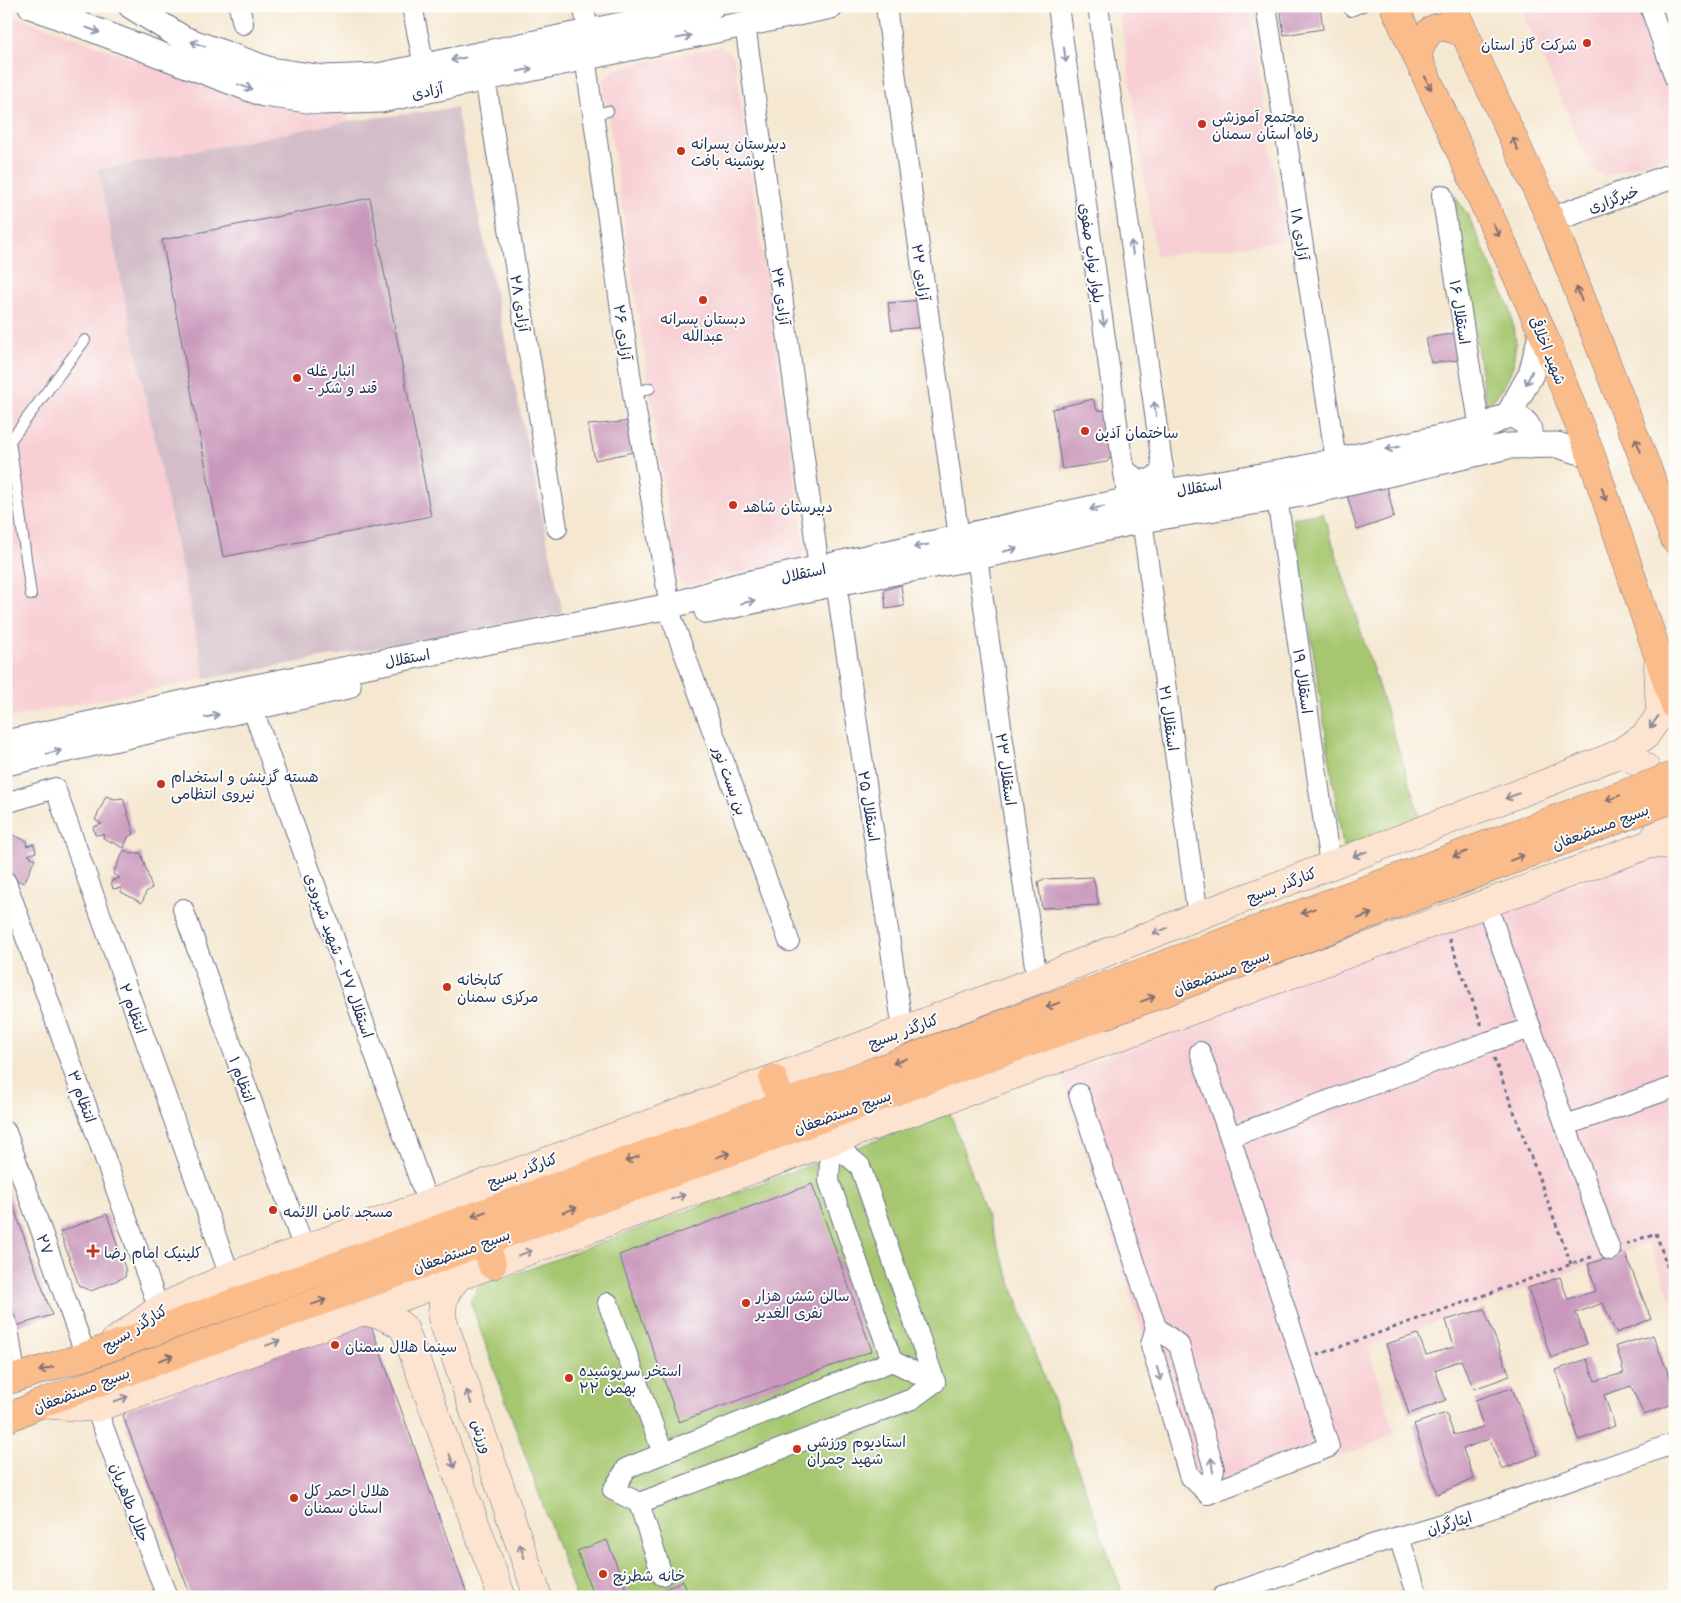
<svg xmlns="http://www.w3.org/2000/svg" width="1681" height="1603" viewBox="0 0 1681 1603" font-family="'Playpen Sans','Playpen Sans Arabic',sans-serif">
<rect width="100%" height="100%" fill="#fdfcf7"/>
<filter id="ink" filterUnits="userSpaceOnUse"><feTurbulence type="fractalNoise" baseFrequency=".02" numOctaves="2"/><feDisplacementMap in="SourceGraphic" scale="10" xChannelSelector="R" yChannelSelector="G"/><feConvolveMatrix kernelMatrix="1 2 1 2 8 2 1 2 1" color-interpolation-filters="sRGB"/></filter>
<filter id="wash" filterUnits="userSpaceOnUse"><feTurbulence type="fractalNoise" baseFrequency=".0096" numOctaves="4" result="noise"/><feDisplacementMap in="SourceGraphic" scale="20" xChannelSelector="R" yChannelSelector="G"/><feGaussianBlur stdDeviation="1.12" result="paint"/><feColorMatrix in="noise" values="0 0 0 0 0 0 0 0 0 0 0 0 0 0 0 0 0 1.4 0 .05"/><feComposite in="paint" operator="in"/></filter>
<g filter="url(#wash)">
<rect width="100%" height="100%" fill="#f5e7d0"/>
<g fill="#f7cfd4">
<path d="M 1119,6 L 1249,6 L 1285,241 L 1156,256 Z"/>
<path d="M 1520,6 L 1644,6 L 1675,99 L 1675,152 L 1606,176 L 1592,170 Z"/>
<path d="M 6,13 L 250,101 L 346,110 L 349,121 L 98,170 L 205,679 L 6,718 Z"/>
<path d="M 720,46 L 734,56 L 805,552 L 798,560 L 686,585 L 678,579 L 603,81 L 615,69 Z"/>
<path d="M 1666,851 L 1675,854 L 1675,1309 L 1649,1243 L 1368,1347 L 1395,1433 L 1364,1448 L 1197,1507 L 1061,1074 L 1279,989 Z"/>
</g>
<path fill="#d2bdc8" d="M 456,108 L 563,614 L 205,679 L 98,170 L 349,121 Z"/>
<g fill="#a6c770" stroke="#607b67">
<path d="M 1454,195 L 1469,217 L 1510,309 L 1516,342 L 1513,365 L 1506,383 L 1495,398 L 1486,405 Z"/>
<path d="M 1323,513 L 1422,823 L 1343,847 L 1293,518 Z"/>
<path d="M 950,1113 L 1124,1597 L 576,1597 L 470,1301 L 482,1281 L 500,1280 Z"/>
</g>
<g id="blocks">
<g fill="#c997bb">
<path d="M 1280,6 L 1320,6 L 1323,29 L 1284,35 Z"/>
<path d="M 370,198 L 431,516 L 223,557 L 162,240 Z"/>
<path d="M 922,300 L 925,327 L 892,330 L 888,303 Z"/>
<path d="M 1463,332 L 1467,359 L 1431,363 L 1426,338 Z"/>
<path d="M 1093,399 L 1097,410 L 1110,411 L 1116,450 L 1107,462 L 1062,469 L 1052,409 Z"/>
<path d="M 633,421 L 638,451 L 595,460 L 588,425 Z"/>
<path d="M 1386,482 L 1394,517 L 1357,530 L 1346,491 Z"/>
<path d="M 901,585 L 904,606 L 886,609 L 884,590 Z"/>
<path d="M 106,796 L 115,799 L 123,798 L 134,834 L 128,837 L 124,848 L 103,838 L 104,834 L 95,835 L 93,827 L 102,824 L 95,820 Z"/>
<path d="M 6,832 L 27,841 L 26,846 L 34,844 L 36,852 L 28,855 L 35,859 L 24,883 L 16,880 L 7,881 Z"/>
<path d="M 124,850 L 132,854 L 141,853 L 152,888 L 146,892 L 142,903 L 121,892 L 121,888 L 113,889 L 111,881 L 120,878 L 113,874 Z"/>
<path d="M 1093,877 L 1099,905 L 1042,908 L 1038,882 L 1044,879 Z"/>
<path d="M 812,1184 L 872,1351 L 679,1422 L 619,1255 Z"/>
<path d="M 6,1186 L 52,1315 L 6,1329 Z"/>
<path d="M 107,1214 L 126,1271 L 125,1277 L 91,1291 L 79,1286 L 60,1232 Z"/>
<path d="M 1625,1253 L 1651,1319 L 1616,1333 L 1603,1303 L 1576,1313 L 1587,1344 L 1551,1358 L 1528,1288 L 1560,1277 L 1568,1299 L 1596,1291 L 1588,1264 Z"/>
<path d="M 1484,1309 L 1510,1376 L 1474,1389 L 1461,1360 L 1435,1370 L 1446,1400 L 1409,1414 L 1386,1344 L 1418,1334 L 1426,1355 L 1454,1347 L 1446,1320 Z"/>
<path d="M 369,1320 L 468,1597 L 191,1597 L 123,1416 L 128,1409 Z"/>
<path d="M 1653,1335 L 1675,1390 L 1675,1403 L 1644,1415 L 1631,1386 L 1604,1395 L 1615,1426 L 1579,1440 L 1556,1370 L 1587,1359 L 1595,1381 L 1624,1373 L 1616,1346 Z"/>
<path d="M 1512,1388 L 1538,1455 L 1502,1469 L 1489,1439 L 1463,1449 L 1474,1479 L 1437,1494 L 1414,1424 L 1446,1413 L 1454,1435 L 1483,1427 L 1475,1400 Z"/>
<path d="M 607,1540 L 629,1597 L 594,1597 L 577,1551 Z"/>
<path d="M 683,1580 L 689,1597 L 650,1597 Z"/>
</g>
</g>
</g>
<g filter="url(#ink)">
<use href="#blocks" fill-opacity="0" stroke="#676f86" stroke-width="1"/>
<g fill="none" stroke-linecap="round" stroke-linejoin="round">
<g stroke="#676f86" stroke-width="12">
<g id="service">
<path d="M 1346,6 L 1351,11 L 1363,6"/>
<path d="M 593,115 L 608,111"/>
<path d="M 633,394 L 650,388"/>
<path d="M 10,441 L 85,340"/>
<path d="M 6,442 L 10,441 L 31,595"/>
<path d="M 6,1233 L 6,1237"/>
<path d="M 6,1310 L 13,1327 L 20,1375"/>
</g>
</g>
<g stroke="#676f86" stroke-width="22">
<g id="minor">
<path d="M 239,6 L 243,24"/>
<path d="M 412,6 L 424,66"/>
<path d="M 583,6 L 589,32"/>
<path d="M 886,6 L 959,538"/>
<path d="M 1058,6 L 1128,501"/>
<path d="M 1098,6 L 1166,492"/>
<path d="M 1266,6 L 1336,461"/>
<path d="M 1650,6 L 1675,78"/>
<path d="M 745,24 L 819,568"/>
<path d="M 585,57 L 633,394 L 670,606"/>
<path d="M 485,78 L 557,528"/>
<path d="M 1442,195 L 1480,429"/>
<path d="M 1124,468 C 1136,482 1153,486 1163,466"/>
<path d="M 1277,497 L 1330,865"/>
<path d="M 1142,520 L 1198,916"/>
<path d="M 977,557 L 1037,980"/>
<path d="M 836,583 L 903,1030"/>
<path d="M 672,619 L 789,941"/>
<path d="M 252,707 L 428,1204"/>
<path d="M 6,803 L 55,788 L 230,1276"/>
<path d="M 6,882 L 159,1309"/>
<path d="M 1486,903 L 1610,1250"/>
<path d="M 183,909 L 304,1249"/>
<path d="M 1200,1052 L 1230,1137 L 1329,1447 L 1208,1494"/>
<path d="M 1079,1094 L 1156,1327 L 1179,1345 L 1214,1469 L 1208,1494 L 1189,1475 L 1151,1345 L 1156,1327"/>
<path d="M 1566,1125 L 1675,1087"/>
<path d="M 6,1132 L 86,1356"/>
<path d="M 1230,1137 L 1488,1042 L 1531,1028"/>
<path d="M 831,1142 L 860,1166 L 935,1382 L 912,1399 L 639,1503 L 613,1490 L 627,1468 L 892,1361 L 829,1181 Z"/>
<path d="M 608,1303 L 663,1453"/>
<path d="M 892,1361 L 935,1382"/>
<path d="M 96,1408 L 167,1597"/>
<path d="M 639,1503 L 662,1575"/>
<path d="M 1399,1537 L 1418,1597"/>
<path d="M 1222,1597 L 1365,1547 L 1475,1514 L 1675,1443"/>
</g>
</g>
<g stroke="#676f86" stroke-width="27">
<g id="tertiary">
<path d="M 31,6 L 264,94 L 322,102 L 381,100 L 831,6"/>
<path d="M 131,6 L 184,39 L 270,70 L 324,78 L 378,76 L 712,6"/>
<path d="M 1551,220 L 1675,175"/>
<path d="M 1509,414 C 1528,422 1531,425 1529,446"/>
<path d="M 707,611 L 836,583 L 977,557 L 1142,520 L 1301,494 L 1508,446 L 1557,445 L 1591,455"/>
<path d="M 6,743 L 250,688 L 670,606 L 738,586 L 1166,492 L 1291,471 L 1480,429 L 1509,414 L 1531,374 L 1542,331"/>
<path d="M 6,763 L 348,686"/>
</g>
</g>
<g stroke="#676f86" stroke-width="29">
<g id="secondary">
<path d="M 1616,755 L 1630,757 L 1645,767 L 1659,793 L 1660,830 L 1650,844"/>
<path d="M 458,1277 C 445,1292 442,1297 442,1318 L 538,1597"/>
<path d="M 361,1311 C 378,1314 391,1317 404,1328 L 502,1597"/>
<path d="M 115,1341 L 159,1309 L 230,1276 L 773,1079 L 1037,980 L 1198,916 L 1549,782 L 1616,755 L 1645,736 L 1660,715 L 1658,664"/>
<path d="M 39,1404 L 96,1408 L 1650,844 L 1675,844"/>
</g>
</g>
<g stroke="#676f86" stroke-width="29">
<g id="primary">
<path d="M 1394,6 L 1542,331 L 1591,455 L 1675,706"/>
<path d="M 1452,6 L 1551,220 L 1675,540"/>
<path d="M 1417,57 C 1427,27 1435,20 1465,34"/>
<path d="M 773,1079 L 783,1105"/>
<path d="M 485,1241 L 492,1265"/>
<path d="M 6,1381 L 86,1356 L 783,1105 L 1098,989"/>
<path d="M 6,1419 L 39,1404 L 1102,1016"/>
</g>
</g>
<g stroke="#676f86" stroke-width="3" stroke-dasharray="4 4" stroke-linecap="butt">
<path d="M 1449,939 L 1482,1026"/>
<path d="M 1494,1058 L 1571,1264"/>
<path d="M 1626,1244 L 1656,1233 L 1675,1290"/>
<path d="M 1317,1355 L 1594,1256"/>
</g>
<use href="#service" stroke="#fff" stroke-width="10"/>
<use href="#minor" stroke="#fff" stroke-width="20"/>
<use href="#tertiary" stroke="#fff" stroke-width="25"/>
<use href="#secondary" stroke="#fde4d1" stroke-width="28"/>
<use href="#primary" stroke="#fabc8b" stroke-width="28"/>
<g stroke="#676f86" stroke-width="29" stroke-linecap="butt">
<g id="primary-bridge">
<path d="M 1098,989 L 1675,775"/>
<path d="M 1102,1016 L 1675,798"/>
</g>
</g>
<use href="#primary-bridge" stroke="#fabc8b" stroke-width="28"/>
</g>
<defs><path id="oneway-shaft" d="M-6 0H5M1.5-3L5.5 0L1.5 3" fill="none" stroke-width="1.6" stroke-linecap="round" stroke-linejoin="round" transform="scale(1.25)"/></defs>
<g stroke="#8d97ae">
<use href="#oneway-shaft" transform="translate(93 30) rotate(21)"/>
<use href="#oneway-shaft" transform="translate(684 37) rotate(-12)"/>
<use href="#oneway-shaft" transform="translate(198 44) rotate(-160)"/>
<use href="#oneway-shaft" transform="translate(1065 55) rotate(82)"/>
<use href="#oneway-shaft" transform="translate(458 59) rotate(168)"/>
<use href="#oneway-shaft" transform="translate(525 70) rotate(-12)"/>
<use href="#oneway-shaft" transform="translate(245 87) rotate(20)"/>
<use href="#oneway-shaft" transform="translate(1132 248) rotate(-98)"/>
<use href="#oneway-shaft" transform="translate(1103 319) rotate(82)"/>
<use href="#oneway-shaft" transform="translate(1529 378) rotate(115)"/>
<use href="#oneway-shaft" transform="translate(1155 409) rotate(-98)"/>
<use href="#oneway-shaft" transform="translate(1393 448) rotate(167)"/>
<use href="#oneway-shaft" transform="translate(1097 508) rotate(168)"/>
<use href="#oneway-shaft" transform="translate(921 546) rotate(168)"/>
<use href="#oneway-shaft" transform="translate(1010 550) rotate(-13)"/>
<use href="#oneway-shaft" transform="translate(748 602) rotate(-12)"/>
<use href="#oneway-shaft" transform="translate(212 716) rotate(-13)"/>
<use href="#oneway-shaft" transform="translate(54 752) rotate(-13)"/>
<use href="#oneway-shaft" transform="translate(1159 1374) rotate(73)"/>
<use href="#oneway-shaft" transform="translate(1212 1465) rotate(-97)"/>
</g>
<g stroke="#7f6e72">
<use href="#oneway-shaft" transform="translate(1428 83) rotate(65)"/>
<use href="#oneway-shaft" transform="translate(1515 144) rotate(-115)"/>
<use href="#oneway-shaft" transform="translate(1496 230) rotate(65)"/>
<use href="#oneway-shaft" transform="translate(1579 294) rotate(-111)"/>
<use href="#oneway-shaft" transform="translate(1638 445) rotate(-111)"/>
<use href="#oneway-shaft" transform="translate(1604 494) rotate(72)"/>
<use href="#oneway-shaft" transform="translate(1613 798) rotate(160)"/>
<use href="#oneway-shaft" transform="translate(1460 854) rotate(160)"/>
<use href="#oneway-shaft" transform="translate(1517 858) rotate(-21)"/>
<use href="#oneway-shaft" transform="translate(1308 911) rotate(160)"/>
<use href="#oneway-shaft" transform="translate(1365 916) rotate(-21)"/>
<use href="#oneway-shaft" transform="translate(1148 999) rotate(-21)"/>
<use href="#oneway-shaft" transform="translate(1053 1005) rotate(160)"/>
<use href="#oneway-shaft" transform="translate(900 1061) rotate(160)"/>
<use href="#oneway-shaft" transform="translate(723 1155) rotate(-20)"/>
<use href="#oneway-shaft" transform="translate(632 1159) rotate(160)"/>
<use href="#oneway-shaft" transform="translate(570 1210) rotate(-20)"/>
<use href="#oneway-shaft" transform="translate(479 1214) rotate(160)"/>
<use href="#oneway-shaft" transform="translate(319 1302) rotate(-20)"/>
<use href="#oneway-shaft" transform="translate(166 1358) rotate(-20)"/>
<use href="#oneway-shaft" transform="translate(46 1369) rotate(163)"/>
</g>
<g stroke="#8c8a98">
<use href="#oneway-shaft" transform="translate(1654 722) rotate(126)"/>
<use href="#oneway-shaft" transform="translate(1512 796) rotate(159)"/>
<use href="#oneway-shaft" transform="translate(1360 854) rotate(159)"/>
<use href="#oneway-shaft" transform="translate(1160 931) rotate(158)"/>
<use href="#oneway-shaft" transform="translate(678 1197) rotate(-20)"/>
<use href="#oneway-shaft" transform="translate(525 1253) rotate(-20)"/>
<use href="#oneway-shaft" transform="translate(273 1343) rotate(-20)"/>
<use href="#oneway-shaft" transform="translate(469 1397) rotate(-109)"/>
<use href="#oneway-shaft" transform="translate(121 1399) rotate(-20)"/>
<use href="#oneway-shaft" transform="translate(452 1461) rotate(70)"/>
<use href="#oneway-shaft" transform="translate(522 1551) rotate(-109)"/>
</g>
</g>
<g fill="#c8321e" stroke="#fdfcf7" stroke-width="2">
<circle cx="1587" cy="43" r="5"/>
<circle cx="1202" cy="124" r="5"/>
<circle cx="681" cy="151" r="5"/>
<circle cx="703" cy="300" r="5"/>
<circle cx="297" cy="378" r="5"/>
<circle cx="1085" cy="431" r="5"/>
<circle cx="733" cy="505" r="5"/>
<circle cx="161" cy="784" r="5"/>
<circle cx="447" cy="987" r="5"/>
<circle cx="273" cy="1210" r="5"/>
<path d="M90.5 1243.5h5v5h5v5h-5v5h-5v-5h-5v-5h5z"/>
<circle cx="746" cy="1303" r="5"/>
<circle cx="335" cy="1345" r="5"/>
<circle cx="569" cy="1378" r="5"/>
<circle cx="797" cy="1449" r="5"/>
<circle cx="294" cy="1498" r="5"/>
<circle cx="603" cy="1574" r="5"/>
</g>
<g text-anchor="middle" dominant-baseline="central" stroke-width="4" stroke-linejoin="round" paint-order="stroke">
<g font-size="15" fill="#1b2f5e" stroke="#fdfcf7" text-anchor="start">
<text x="1577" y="43" text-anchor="end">شرکت گاز استان</text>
<text x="1212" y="115">مجتمع آموزشی<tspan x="1212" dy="17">رفاه استان سمنان</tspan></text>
<text x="691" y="142">دبیرستان پسرانه<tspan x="691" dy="17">پوشینه بافت</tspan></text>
<text x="703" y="317" text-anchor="middle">دبستان پسرانه<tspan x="703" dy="17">عبدالله</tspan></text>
<text x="307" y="369">انبار غله<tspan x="307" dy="17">- قند و شکر</tspan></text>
<text x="1095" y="431">ساختمان آذین</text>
<text x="743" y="505">دبیرستان شاهد</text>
<text x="171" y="775">هسته گزینش و استخدام<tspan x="171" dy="17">نیروی انتظامی</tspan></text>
<text x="457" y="978">کتابخانه<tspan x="457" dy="17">مرکزی سمنان</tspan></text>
<text x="283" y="1210">مسجد ثامن الائمه</text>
<text x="104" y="1251">کلینیک امام رضا</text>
<text x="756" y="1294">سالن شش هزار<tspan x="756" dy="17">نفری الغدیر</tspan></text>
<text x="345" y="1345">سینما هلال سمنان</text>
<text x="579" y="1369">استخر سرپوشیده<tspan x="579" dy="17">۲۲ بهمن</tspan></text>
<text x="807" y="1440">استادیوم ورزشی<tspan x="807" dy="17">شهید چمران</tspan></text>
<text x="304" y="1489">هلال احمر کل<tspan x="304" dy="17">استان سمنان</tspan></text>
<text x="613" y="1574">خانه شطرنج</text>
</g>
<g font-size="15" fill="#1b2f5e" stroke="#fdfcf7">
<text transform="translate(427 90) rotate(-12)">آزادی</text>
<text transform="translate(1613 198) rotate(-20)">خبرگزاری</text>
<text transform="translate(1301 234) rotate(81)">آزادی ۱۸</text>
<text transform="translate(1093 253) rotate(82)">بلوار نواب صفوی</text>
<text transform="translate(922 272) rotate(82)">آزادی ۲۲</text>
<text transform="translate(782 296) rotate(82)">آزادی ۲۴</text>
<text transform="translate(521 303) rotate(81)">آزادی ۲۸</text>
<text transform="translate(1461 312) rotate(81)">استقلال ۱۶</text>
<text transform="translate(624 332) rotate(82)">آزادی ۲۶</text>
<text transform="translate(1549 350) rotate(68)">شهید اخلاقی</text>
<text transform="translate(1199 486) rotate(-9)">استقلال</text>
<text transform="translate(803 572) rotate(-12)">استقلال</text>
<text transform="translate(407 657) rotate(-11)">استقلال</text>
<text transform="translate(1304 681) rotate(82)">استقلال ۱۹</text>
<text transform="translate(1170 718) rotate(82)">استقلال ۲۱</text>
<text transform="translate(1007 769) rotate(82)">استقلال ۲۳</text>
<text transform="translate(731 780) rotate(70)">بن بست نور</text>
<text transform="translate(870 806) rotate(81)">استقلال ۲۵</text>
<text transform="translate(1600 826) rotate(-21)">بسیج مستضعفان</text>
<text transform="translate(1281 884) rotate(-21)">کنارگذر بسیج</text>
<text transform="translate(340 955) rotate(70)">استقلال ۲۷ - شهید شیرودی</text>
<text transform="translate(1221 971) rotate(-21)">بسیج مستضعفان</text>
<text transform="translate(134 1008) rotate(70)">انتظام ۲</text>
<text transform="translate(903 1030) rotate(-20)">کنارگذر بسیج</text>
<text transform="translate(243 1079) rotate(70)">انتظام ۱</text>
<text transform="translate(83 1096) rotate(70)">انتظام ۳</text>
<text transform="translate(842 1111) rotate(-20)">بسیج مستضعفان</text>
<text transform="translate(522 1169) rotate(-20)">کنارگذر بسیج</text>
<text transform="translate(46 1244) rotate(70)">۲۷</text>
<text transform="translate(461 1250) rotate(-20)">بسیج مستضعفان</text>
<text transform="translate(134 1327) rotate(-32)">کنارگذر بسیج</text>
<text transform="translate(81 1389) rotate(-21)">بسیج مستضعفان</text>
<text transform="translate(483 1436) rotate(71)">ورزش</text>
<text transform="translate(131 1502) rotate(69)">جلال طاهریان</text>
<text transform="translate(1449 1522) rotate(-17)">ایثارگران</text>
</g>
</g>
<rect width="1681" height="1603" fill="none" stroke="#fdfcf7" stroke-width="25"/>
</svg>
